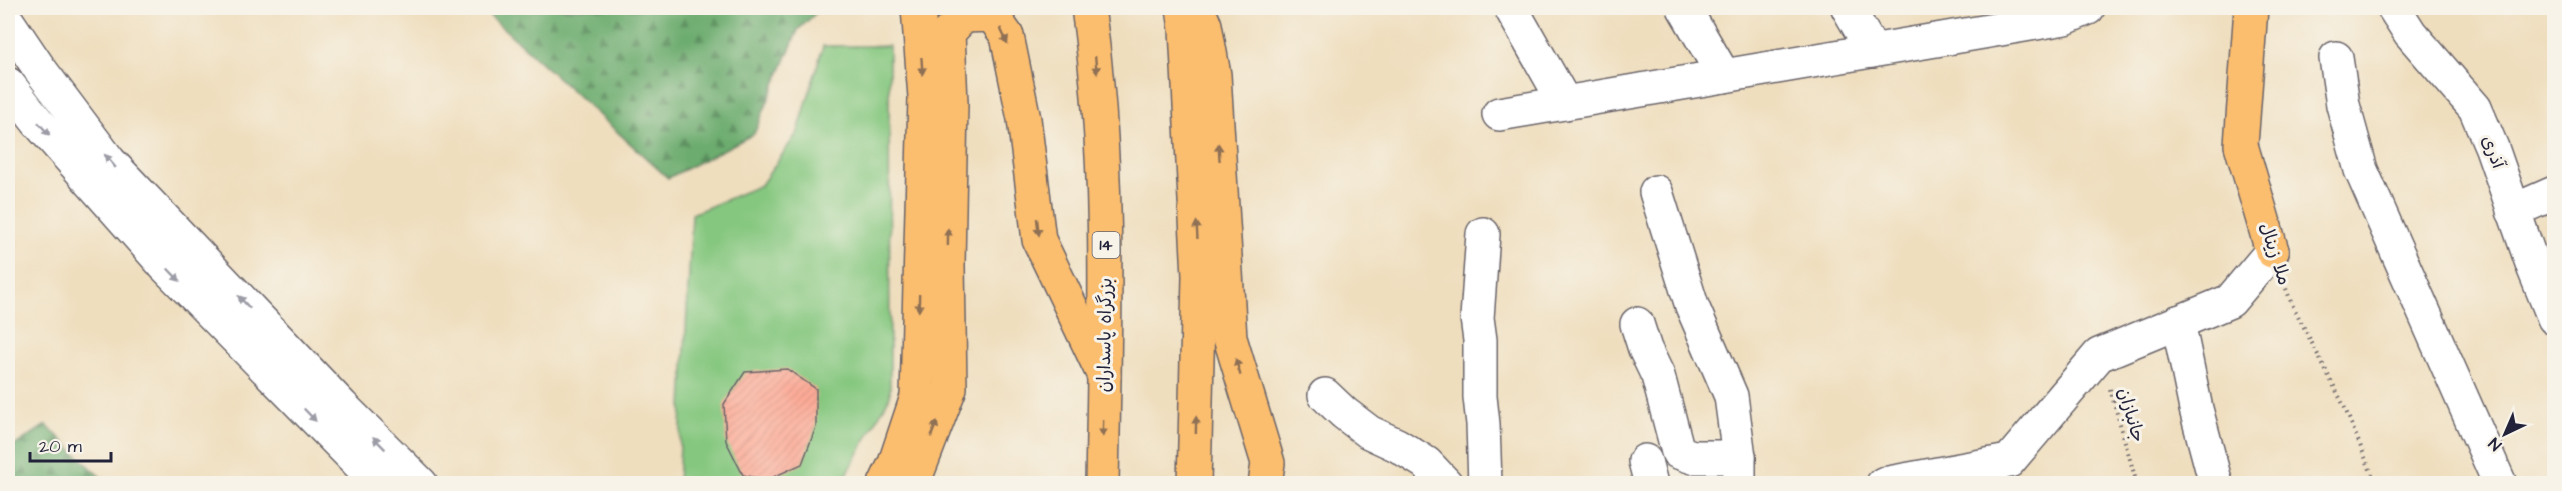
<svg xmlns="http://www.w3.org/2000/svg" width="2562" height="491" viewBox="0 0 2562 491" font-family="'Architects Daughter','Playpen Sans Arabic',sans-serif">
<defs>
<pattern id="forest-firs" width="22" height="20" patternUnits="userSpaceOnUse" patternTransform="scale(1.5)"><rect width="22" height="20" fill="#6cac6e"/><path d="M5 1l3.5 6h-7zM16 11l3.5 6h-7z" fill="#588c5c"/></pattern>
<pattern id="building-hatch" width="6" height="6" patternUnits="userSpaceOnUse" patternTransform="scale(1.5)"><rect width="6" height="6" fill="#fdab97"/><path d="M-1 1l2-2M0 6l6-6M5 7l2-2" fill="none" stroke="#d99383"/></pattern>
</defs>
<rect width="100%" height="100%" fill="#f7f3e8"/>
<filter id="ink" filterUnits="userSpaceOnUse"><feTurbulence type="fractalNoise" baseFrequency=".0167" numOctaves="2"/><feDisplacementMap in="SourceGraphic" scale="12" xChannelSelector="R" yChannelSelector="G"/><feConvolveMatrix kernelMatrix="1 2 1 2 8 2 1 2 1" color-interpolation-filters="sRGB"/></filter>
<filter id="wash" filterUnits="userSpaceOnUse"><feTurbulence type="fractalNoise" baseFrequency=".008" numOctaves="4" result="noise"/><feDisplacementMap in="SourceGraphic" scale="24" xChannelSelector="R" yChannelSelector="G"/><feGaussianBlur stdDeviation="1.35" result="paint"/><feColorMatrix in="noise" values="0 0 0 0 0 0 0 0 0 0 0 0 0 0 0 0 0 1.4 0 .05"/><feComposite in="paint" operator="in"/></filter>
<g filter="url(#wash)">
<rect width="100%" height="100%" fill="#efdebe"/>
<g fill="url(#forest-firs)" stroke="#476754" stroke-width="1.5">
<path d="M 481,8 L 821,8 L 798,30 L 754,134 L 668,178 Z"/>
<path d="M 46,425 L 107,483 L 8,483 L 8,450 Z"/>
</g>
<path fill="#85c77f" stroke="#54745d" stroke-width="1.5" d="M 823,46 L 889,46 L 890,396 L 847,474 L 831,483 L 678,484 L 692,214 L 761,185 L 798,132 Z"/>
<g id="blocks">
<path fill="url(#building-hatch)" d="M 787,369 L 816,389 L 816,427 L 802,464 L 767,480 L 743,475 L 726,441 L 724,404 L 745,372 Z"/>
</g>
</g>
<g filter="url(#ink)">
<use href="#blocks" fill-opacity="0" stroke="#6a6469" stroke-width="1.5"/>
<g fill="none" stroke-linecap="round" stroke-linejoin="round">
<g stroke="#6a6469" stroke-width="36">
<g id="minor">
<path d="M 1511,8 L 1565,103"/>
<path d="M 1684,8 L 1724,76"/>
<path d="M 1848,8 L 1873,51"/>
<path d="M 2394,8 L 2410,33 L 2475,108 L 2492,148 L 2534,269 L 2554,318"/>
<path d="M 8,22 L 39,68 L 109,161 L 342,406 L 421,484"/>
<path d="M 2336,58 L 2343,105 L 2361,170 L 2500,484"/>
<path d="M 8,84 L 37,121 L 166,267 L 379,484"/>
<path d="M 1499,114 L 2036,23 L 2065,18 L 2088,8"/>
<path d="M 1656,192 L 1692,306 L 1731,396 L 1739,457 L 1739,484"/>
<path d="M 2513,211 L 2554,193"/>
<path d="M 1483,234 L 1477,318 L 1480,340 L 1480,397 L 1483,424 L 1485,484"/>
<path d="M 2178,322 L 2196,409 L 2216,484"/>
<path d="M 1637,324 L 1645,349 L 1658,376 L 1678,452 L 1693,457 L 1739,457"/>
<path d="M 1325,395 L 1344,413 L 1369,432 L 1397,445 L 1426,463 L 1446,484"/>
<path d="M 1645,461 L 1651,484"/>
<path d="M 1883,484 L 2009,461 L 2099,355 L 2230,301 L 2272,251"/>
</g>
</g>
<g stroke="#6a6469" stroke-width="36">
<g id="major">
<path d="M 1197,8 L 1205,25 L 1214,75 L 1230,338 L 1268,463 L 1265,484"/>
<path d="M 2251,8 L 2241,145 L 2272,251"/>
</g>
</g>
<g stroke="#6a6469" stroke-width="36">
<g id="highway">
<path d="M 1088,8 C 1111,165 1105,325 1102,484"/>
<path d="M 1183,8 L 1186,29 L 1199,276 L 1194,484"/>
<path d="M 885,484 L 895,463 L 917,397 L 925,97 L 918,8"/>
<path d="M 913,484 L 950,388 L 948,265 L 951,103 L 948,33 L 964,16 L 992,15 L 1007,36 L 1024,119 L 1039,240 L 1104,376"/>
</g>
</g>
<g stroke="#6a6469" stroke-width="4" stroke-dasharray="1.5 4.5" stroke-linecap="butt">
<path d="M 2284,283 L 2291,302 L 2344,406 L 2376,484"/>
<path d="M 2110,389 L 2137,484"/>
</g>
<use href="#minor" stroke="#fff" stroke-width="33"/>
<use href="#major" stroke="#fbbd6e" stroke-width="33"/>
<use href="#highway" stroke="#fbbd6e" stroke-width="33"/>
</g>
<defs><path id="oneway-solid" d="M-6-.8H1V-3.2L6.5 0L1 3.2V.8H-6Z" transform="scale(1.5)"/></defs>
<g fill="#8e7054">
<use href="#oneway-solid" transform="translate(1004 36) rotate(65)"/>
<use href="#oneway-solid" transform="translate(1096 65) rotate(84)"/>
<use href="#oneway-solid" transform="translate(922 66) rotate(86)"/>
<use href="#oneway-solid" transform="translate(1219 152) rotate(-94)"/>
<use href="#oneway-solid" transform="translate(1038 227) rotate(83)"/>
<use href="#oneway-solid" transform="translate(1197 230) rotate(-93)"/>
<use href="#oneway-solid" transform="translate(948 237) rotate(-89)"/>
<use href="#oneway-solid" transform="translate(919 303) rotate(91)"/>
<use href="#oneway-solid" transform="translate(1238 367) rotate(-106)"/>
<use href="#oneway-solid" transform="translate(1196 425) rotate(-89)"/>
<use href="#oneway-solid" transform="translate(1103 428) rotate(91)"/>
<use href="#oneway-solid" transform="translate(934 429) rotate(-69)"/>
</g>
<g fill="#9c9ca7">
<use href="#oneway-solid" transform="translate(44 129) rotate(48)"/>
<use href="#oneway-solid" transform="translate(110 161) rotate(-130)"/>
<use href="#oneway-solid" transform="translate(174 275) rotate(46)"/>
<use href="#oneway-solid" transform="translate(244 302) rotate(-133)"/>
<use href="#oneway-solid" transform="translate(310 415) rotate(46)"/>
<use href="#oneway-solid" transform="translate(379 443) rotate(-135)"/>
</g>
</g>
<g text-anchor="middle" dominant-baseline="central" stroke-width="6" stroke-linejoin="round" paint-order="stroke">
<rect fill="#f7f3e8" stroke="#62616f" stroke-width="1.5" x="1092.5" y="232" width="27" height="26" rx="4.5"/>
<g font-size="16" font-weight="bold" fill="#22223b">
<text x="1106" y="245">14</text>
</g>
<g font-size="18" fill="#22223b" stroke="#f7f3e8">
<text transform="translate(2493 152) rotate(69)">آذری</text>
<text transform="translate(2275 254) rotate(72)">ملا زینال</text>
<text transform="translate(1105 335) rotate(-89)">بزرگراه پاسداران</text>
<text transform="translate(2131 415) rotate(74)">جانبازان</text>
</g>
</g>
<rect width="2562" height="491" fill="none" stroke="#f7f3e8" stroke-width="30"/>
<g transform="translate(2505 434) rotate(224)" stroke="#f7f3e8" stroke-width="4.5" paint-order="stroke">
<path d="M0-4.5L10 22L0 15L-10 22Z" fill="#22223b"/>
<text y="-9" font-size="16" font-weight="bold" text-anchor="middle" fill="#22223b">N</text>
</g>
<path d="M30 452v9h81v-9" fill="none" stroke="#22223b" stroke-width="3"/>
<text x="39" y="452" font-size="18" fill="#22223b" stroke="#f7f3e8" stroke-width="4.5" paint-order="stroke">20 m</text>
</svg>
